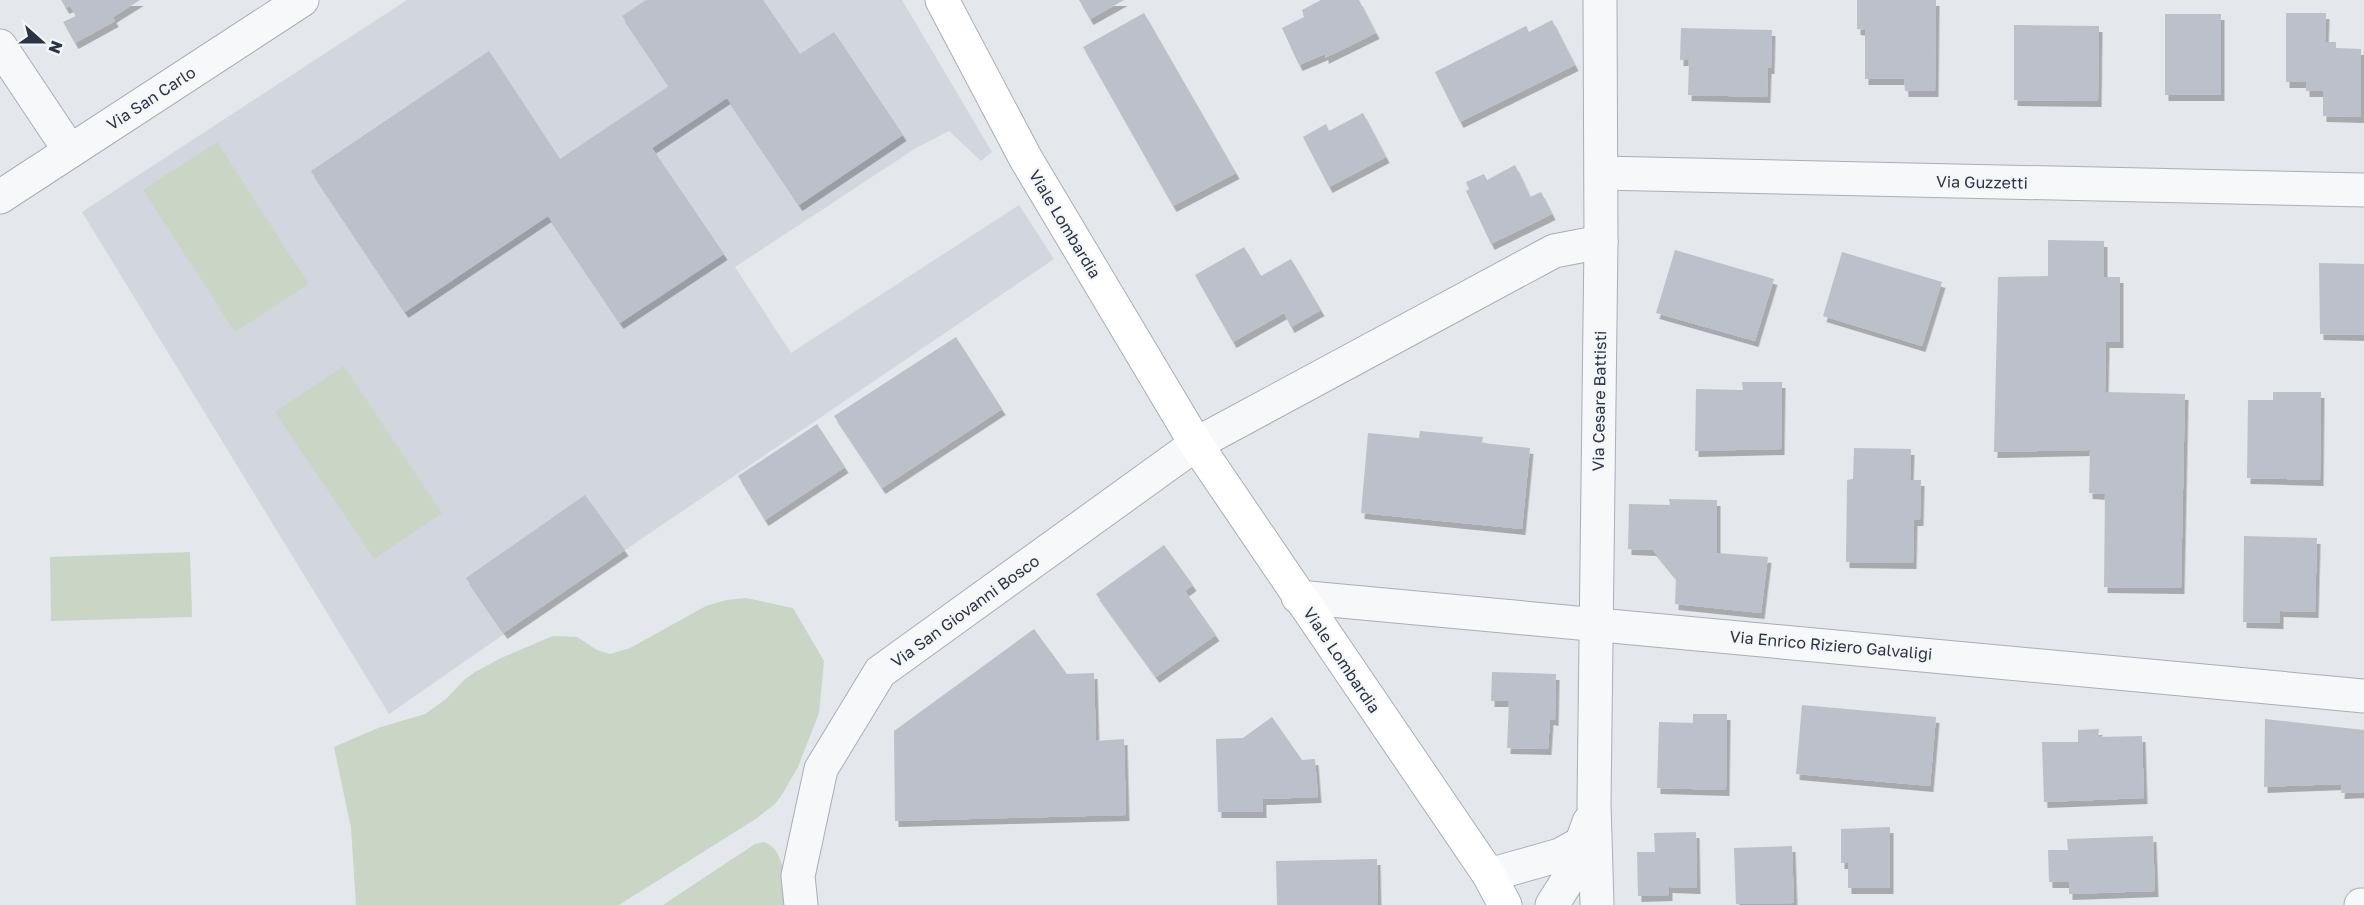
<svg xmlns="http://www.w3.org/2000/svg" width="2364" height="905" viewBox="0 0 2364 905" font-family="'Golos Text',sans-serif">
<defs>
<filter id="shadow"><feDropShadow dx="3.5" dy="6" stdDeviation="0" flood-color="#0004"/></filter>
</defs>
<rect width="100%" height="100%" fill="#e4e7ec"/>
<path fill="#d2d6de" d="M 407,0 L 902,0 L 992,152 L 981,161 L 949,131 L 916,148 L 735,267 L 791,353 L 1019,205 L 1054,259 L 625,550 L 389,714 L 82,212 Z"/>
<g fill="#c9d6c5">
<path d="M 217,142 L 309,284 L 235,332 L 143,190 Z"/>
<path d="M 344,366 L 442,513 L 374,559 L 275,412 Z"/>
<path d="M 190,552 L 192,617 L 51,621 L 50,557 Z"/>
<path d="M 746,598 L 793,608 L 824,661 L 819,713 L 798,767 L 783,793 L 775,804 L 757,818 L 619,905 L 356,905 L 351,828 L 334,747 L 378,728 L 425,714 L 446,699 L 464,680 L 475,672 L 501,658 L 553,636 L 577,637 L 597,650 L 610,654 L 630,648 L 706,606 L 726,600 Z"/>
<path d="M 764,842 C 787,850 784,885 786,905 L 663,905 L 755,844 Z"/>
</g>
<g fill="#bbc0ca" filter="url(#shadow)">
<path d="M 61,0 L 140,0 L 113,17 L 115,21 L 75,43 L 63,22 L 76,16 L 70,6 L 66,8 Z"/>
<path d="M 646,0 L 763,0 L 800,54 L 834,32 L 903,135 L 799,205 L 727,98 L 652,148 L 724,254 L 620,323 L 548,216 L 405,312 L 311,171 L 489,51 L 560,159 L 669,86 L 622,16 Z"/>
<path d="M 1079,0 L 1124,0 L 1090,19 Z"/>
<path d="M 1321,0 L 1359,0 L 1376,33 L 1325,58 L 1325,54 L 1299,65 L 1282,28 L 1304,17 L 1302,10 Z"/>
<path d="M 1857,0 L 1936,0 L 1935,91 L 1905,91 L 1904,79 L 1865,79 L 1865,30 L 1857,29 Z"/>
<path d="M 1144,13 L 1236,173 L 1173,206 L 1083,47 Z"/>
<path d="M 2286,13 L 2326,13 L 2325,42 L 2336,42 L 2336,48 L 2361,49 L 2361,117 L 2323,116 L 2323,91 L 2306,91 L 2306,82 L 2286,82 Z"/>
<rect x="2165" y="14" width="56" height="81"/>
<path d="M 1552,20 L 1575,65 L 1460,122 L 1435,72 L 1526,26 L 1529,32 Z"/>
<path d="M 2014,25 L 2099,26 L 2098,101 L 2014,100 Z"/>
<path d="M 1681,28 L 1772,30 L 1771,68 L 1768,68 L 1767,97 L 1688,95 L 1689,60 L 1680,60 Z"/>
<path d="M 1363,113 L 1386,157 L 1329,187 L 1303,137 L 1326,124 L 1329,131 Z"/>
<path d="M 1515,165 L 1530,197 L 1541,192 L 1552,214 L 1491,244 L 1466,191 L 1469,189 L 1466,182 L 1484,174 L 1487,180 Z"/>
<path d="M 2048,240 L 2104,241 L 2104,277 L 2120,277 L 2120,342 L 2106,342 L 2105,392 L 2185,394 L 2181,588 L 2104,587 L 2105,494 L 2089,493 L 2090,450 L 1994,452 L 1998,277 L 2048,276 Z"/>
<path d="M 1244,247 L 1261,276 L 1291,259 L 1321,310 L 1291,327 L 1284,313 L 1233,342 L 1195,275 Z"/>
<path d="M 1675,250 L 1774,279 L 1755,341 L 1656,313 Z"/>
<path d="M 1842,252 L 1942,282 L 1922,346 L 1823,316 Z"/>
<path d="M 2319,263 L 2364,264 L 2364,335 L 2320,334 Z"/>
<path d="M 956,337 L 1002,409 L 882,488 L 834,416 Z"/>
<path d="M 1742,382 L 1782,382 L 1781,449 L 1695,451 L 1696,389 L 1743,390 Z"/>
<path d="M 2273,392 L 2321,392 L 2320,480 L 2247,478 L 2248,400 L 2273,400 Z"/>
<path d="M 817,424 L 845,467 L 765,520 L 738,476 Z"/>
<path d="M 1420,431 L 1483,437 L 1482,443 L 1530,448 L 1522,529 L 1361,513 L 1368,433 L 1419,438 Z"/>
<path d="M 1854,448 L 1911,449 L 1910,480 L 1921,480 L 1920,520 L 1914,520 L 1913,563 L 1846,562 L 1847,480 L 1853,479 Z"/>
<path d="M 585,495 L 625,550 L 504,633 L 466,578 Z"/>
<path d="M 1669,499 L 1717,500 L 1717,553 L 1768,557 L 1761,613 L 1675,604 L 1676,578 L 1653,550 L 1628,549 L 1629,504 L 1670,505 Z"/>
<path d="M 2244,536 L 2317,538 L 2315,612 L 2280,611 L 2280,623 L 2243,622 Z"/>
<path d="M 1164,545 L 1193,585 L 1185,591 L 1216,635 L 1156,677 L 1096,594 Z"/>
<path d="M 1034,629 L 1067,674 L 1094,673 L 1096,741 L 1124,739 L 1126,815 L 895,821 L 894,731 Z"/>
<path d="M 1492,672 L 1556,674 L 1555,720 L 1550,719 L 1548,749 L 1507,748 L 1509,701 L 1491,701 Z"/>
<path d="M 1802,705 L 1936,717 L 1930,786 L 1796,774 Z"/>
<path d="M 1693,714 L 1727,714 L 1726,790 L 1657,788 L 1659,722 L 1693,723 Z"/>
<path d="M 1272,717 L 1302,760 L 1315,759 L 1318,797 L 1263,799 L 1263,812 L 1218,812 L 1216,739 L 1243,738 Z"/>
<path d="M 2265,719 L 2364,730 L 2364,792 L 2341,793 L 2342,784 L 2264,787 Z"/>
<path d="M 2099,729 L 2098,737 L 2142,736 L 2144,798 L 2044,802 L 2042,742 L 2078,742 L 2078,730 Z"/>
<path d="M 1890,827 L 1890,888 L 1848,888 L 1848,863 L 1841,863 L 1841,829 Z"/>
<path d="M 1696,832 L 1697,888 L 1669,887 L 1669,895 L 1638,896 L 1637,852 L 1655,852 L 1654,833 Z"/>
<path d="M 2153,836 L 2155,891 L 2069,894 L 2069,882 L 2049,882 L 2048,850 L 2068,850 L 2067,839 Z"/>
<path d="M 1792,846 L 1794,903 L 1736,904 L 1734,848 Z"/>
<path d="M 1377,859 L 1378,905 L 1277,905 L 1276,861 Z"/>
</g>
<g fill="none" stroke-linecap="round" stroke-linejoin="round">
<g stroke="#a9aeb7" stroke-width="35">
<g id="street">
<path d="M 0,46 L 70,151"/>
<path d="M 1601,173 L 2364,190"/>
<path d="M 0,197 L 302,0"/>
<path d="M 1298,597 L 2364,696"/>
<path d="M 1489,875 L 1560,855 L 1583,842"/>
<path d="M 801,905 L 798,876 L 821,769 L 880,672 L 1196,444 L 1554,251 L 1601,242"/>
<path d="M 1552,905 L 1569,878 L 1589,822"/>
<path d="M 1597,905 L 1594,803 L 1601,242 L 1600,0"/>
<path d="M 2361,905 L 2364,905"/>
</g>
</g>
<g stroke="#a9aeb7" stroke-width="35">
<path id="secondary" d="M 942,0 L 1026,159 L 1196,444 L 1489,875 L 1505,905"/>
</g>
<use href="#street" stroke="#f7f8fa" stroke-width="33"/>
<use href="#secondary" stroke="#fff" stroke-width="33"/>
</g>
<g text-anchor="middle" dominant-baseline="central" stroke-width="4.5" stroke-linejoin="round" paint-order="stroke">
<g font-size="16" fill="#2b3445" stroke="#f4f6f9">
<text transform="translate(151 98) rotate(-33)">Via San Carlo</text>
<text transform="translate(1982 182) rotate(1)">Via Guzzetti</text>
<text transform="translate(1065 224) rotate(59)">Viale Lombardia</text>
<text transform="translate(1599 401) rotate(-89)">Via Cesare Battisti</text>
<text transform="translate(965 611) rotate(-36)">Via San Giovanni Bosco</text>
<text transform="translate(1831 645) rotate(5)">Via Enrico Riziero Galvaligi</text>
<text transform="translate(1342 660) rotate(56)">Viale Lombardia</text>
</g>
</g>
<g transform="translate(42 42) rotate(111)" stroke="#f4f6f9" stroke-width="4.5" paint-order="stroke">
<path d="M0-4.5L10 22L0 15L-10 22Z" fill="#2b3445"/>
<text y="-9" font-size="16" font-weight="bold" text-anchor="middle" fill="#2b3445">N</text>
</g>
</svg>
